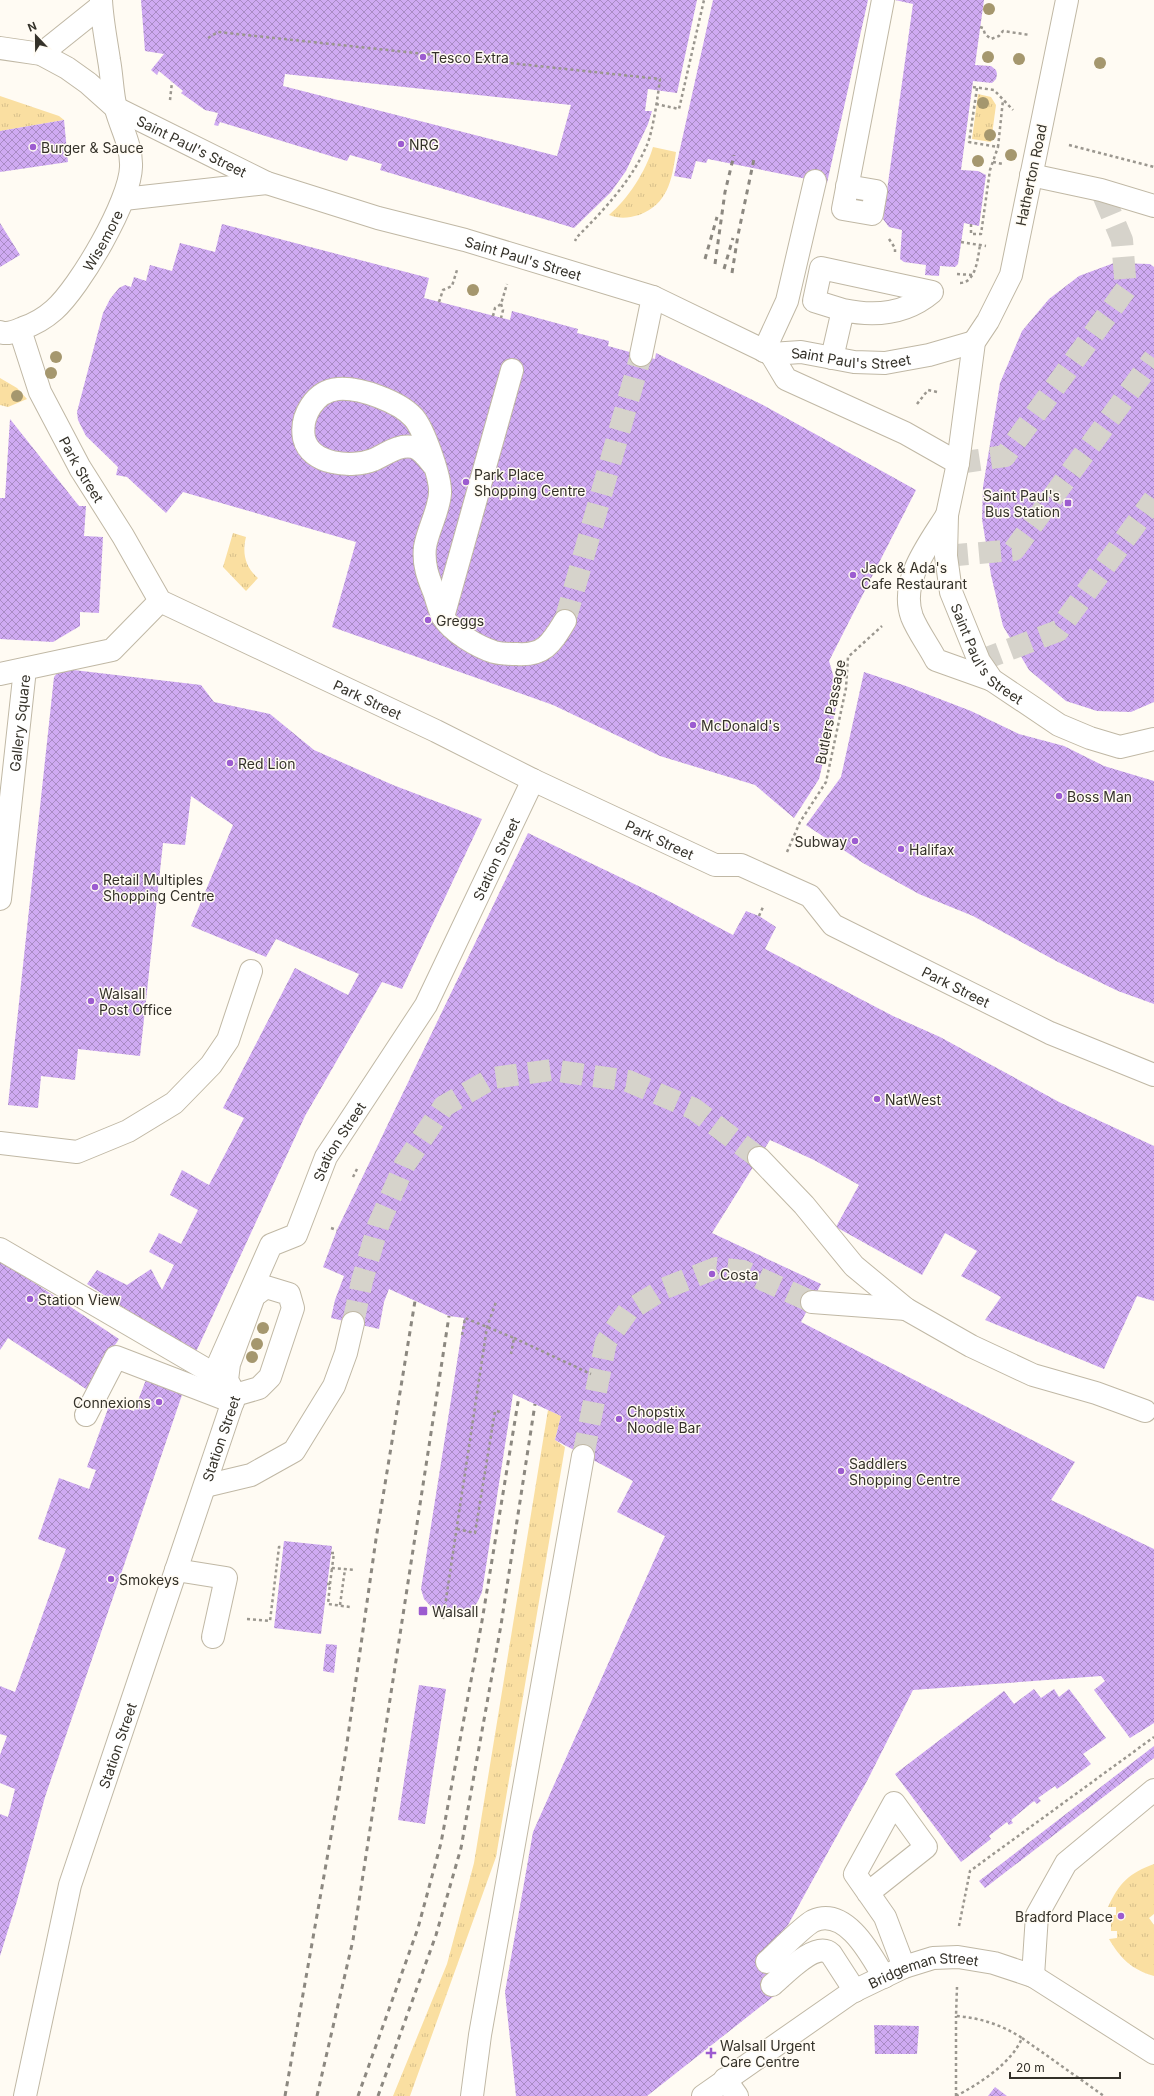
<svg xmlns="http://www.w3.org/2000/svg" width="1154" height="2096" viewBox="0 0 1154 2096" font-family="Inter,sans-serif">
<defs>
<pattern id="grass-tufts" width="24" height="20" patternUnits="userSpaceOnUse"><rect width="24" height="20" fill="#fadfa1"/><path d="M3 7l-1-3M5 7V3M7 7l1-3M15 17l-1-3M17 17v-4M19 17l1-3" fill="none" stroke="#d7c08b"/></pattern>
<pattern id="building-cross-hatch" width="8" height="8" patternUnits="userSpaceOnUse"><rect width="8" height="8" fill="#cfaaf2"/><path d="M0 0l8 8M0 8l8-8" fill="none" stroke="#a98bc4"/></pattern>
</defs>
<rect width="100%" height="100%" fill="#fffbf3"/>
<g fill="url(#grass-tufts)">
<path d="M 978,94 L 991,97 L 996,105 L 991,142 L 972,139 Z"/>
<path d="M 0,96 L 59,116 L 64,120 L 0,131 Z"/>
<path d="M 653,147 L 676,152 C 672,180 668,204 639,215 C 628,218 620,219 609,215 C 628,199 646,171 653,147 Z"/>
<path d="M 0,378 L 17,388 L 27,399 L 8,407 L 0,405 Z"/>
<path d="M 233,533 L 246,537 C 242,553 245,567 258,578 L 246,591 L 223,567 Z"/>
<path d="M 548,1410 L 561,1416 L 555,1440 L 565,1447 L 496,1857 L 410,2096 L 393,2096 L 447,1964 L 474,1863 Z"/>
<path d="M 1154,1864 L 1154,1914 L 1149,1918 L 1154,1925 L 1154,1976 C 1132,1970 1120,1958 1109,1939 L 1117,1938 L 1117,1931 L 1111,1931 L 1111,1915 L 1116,1915 L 1116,1907 L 1108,1907 C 1119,1883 1129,1873 1154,1864 Z"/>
</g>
<g fill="url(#building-cross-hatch)" fill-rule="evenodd">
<path d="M 141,0 L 697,0 L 677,93 L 648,89 L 645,111 L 652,111 L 648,124 L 626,171 L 611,192 L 574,228 L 380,170 L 382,164 L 350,155 L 347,161 L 220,122 L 218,126 L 214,125 L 218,113 L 205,110 L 181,93 L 183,91 L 159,71 L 157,75 L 151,70 L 164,54 L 145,51 ZM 285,74 L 571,105 L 557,156 L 283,86 Z"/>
<path d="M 713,0 L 868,0 L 827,183 L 708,159 L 706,163 L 696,161 L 691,179 L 674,176 Z"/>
<path d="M 895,0 L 984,0 L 975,65 L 991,66 L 996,70 L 997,74 L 996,79 L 992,83 L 973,81 L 961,170 L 978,171 L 986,175 L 979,226 L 964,223 L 958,264 L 955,267 L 940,266 L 939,276 L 925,275 L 926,265 L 904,262 L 900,259 L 902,230 L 889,227 L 883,219 L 913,4 Z"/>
<path d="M 64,120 L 68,162 L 0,172 L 0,131 Z"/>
<path d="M 0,223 L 20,255 L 0,267 Z"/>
<path d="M 222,224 L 429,278 L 424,298 L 510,320 L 512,311 L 578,329 L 577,333 L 609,341 L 608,346 L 655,359 L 656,353 L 763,405 L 916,490 L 829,661 L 839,695 L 819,779 L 794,818 L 755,785 L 660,756 L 553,705 L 332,627 L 356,542 L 183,492 L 166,513 L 127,477 L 116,475 L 118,467 L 86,436 L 78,420 L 77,412 L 103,313 L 110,299 L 119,288 L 125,285 L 131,287 L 134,277 L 146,281 L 150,265 L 172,271 L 180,243 L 215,252 Z"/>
<path d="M 1114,263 L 1150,264 L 1154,267 L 1154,702 L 1131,712 L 1097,711 L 1066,701 L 1029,670 L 1003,626 L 991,575 L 982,519 L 983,487 L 1000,383 L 1022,331 L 1049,299 L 1079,276 Z"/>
<path d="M 10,419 L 79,506 L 86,506 L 84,536 L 103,537 L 99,613 L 80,612 L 80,626 L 53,642 L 0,639 L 0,498 L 5,498 Z"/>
<path d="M 65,669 L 201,685 L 214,702 L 270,714 L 314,750 L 393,785 L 482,819 L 402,989 L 382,982 L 305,1116 L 195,1354 L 87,1284 L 97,1270 L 127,1285 L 151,1269 L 162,1290 L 174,1265 L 149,1252 L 159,1233 L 181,1244 L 198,1210 L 170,1195 L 182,1170 L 209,1185 L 244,1118 L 223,1108 L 295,968 L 348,995 L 359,974 L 276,939 L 266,957 L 191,926 L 233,825 L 191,796 L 185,845 L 163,843 L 140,1056 L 78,1049 L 75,1080 L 41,1076 L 38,1108 L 8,1105 L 54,677 L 58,672 Z"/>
<path d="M 864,672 L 906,686 L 971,711 L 1019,734 L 1064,746 L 1104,766 L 1154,781 L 1154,1004 L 1118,991 L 1058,962 L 973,916 L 919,894 L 863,863 L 806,825 L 841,777 Z"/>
<path d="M 528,833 L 655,894 L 733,935 L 746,911 L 759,916 L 776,927 L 765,949 L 893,1016 L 940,1037 L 1059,1102 L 1154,1146 L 1154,1301 L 1137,1296 L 1104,1369 L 985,1320 L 1001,1297 L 961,1276 L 977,1251 L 945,1233 L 922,1275 L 836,1227 L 859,1185 L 814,1160 L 770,1140 L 712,1233 L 821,1284 L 801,1322 L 1075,1462 L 1051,1500 L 1154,1549 L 1154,1723 L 1130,1738 L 1094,1690 L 1105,1681 L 1101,1676 L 913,1690 L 867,1781 L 788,1925 L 764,1951 L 782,1955 L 789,1986 L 773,1991 L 774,1996 L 647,2096 L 516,2096 L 505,1992 L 533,1832 L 665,1536 L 617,1512 L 633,1481 L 555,1440 L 561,1416 L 513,1394 L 482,1592 L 478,1601 L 473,1609 L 465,1614 L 446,1617 L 437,1613 L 424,1599 L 421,1589 L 464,1318 L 449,1316 L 389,1289 L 384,1302 L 379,1329 L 331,1318 L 335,1300 L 344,1276 L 323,1267 L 337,1230 Z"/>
<path d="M 0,1260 L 119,1339 L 86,1389 L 8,1338 L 0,1350 Z"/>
<path d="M 147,1377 L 183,1392 L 45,1797 L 17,1901 L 0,1956 L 0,1814 L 8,1817 L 15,1789 L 0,1783 L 0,1755 L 7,1736 L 0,1734 L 0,1686 L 15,1692 L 66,1549 L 38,1539 L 59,1478 L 89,1489 L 96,1470 L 87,1467 L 110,1403 L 134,1411 Z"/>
<path d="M 284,1541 L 332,1546 L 321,1634 L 274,1628 Z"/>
<path d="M 326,1644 L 337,1645 L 334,1673 L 323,1671 Z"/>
<path d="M 419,1685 L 446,1689 L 425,1824 L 398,1820 Z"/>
<path d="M 1034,1689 L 1041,1698 L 1054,1689 L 1059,1697 L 1069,1689 L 1106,1738 L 1083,1754 L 1091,1764 L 1057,1789 L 1055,1786 L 1038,1798 L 1041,1801 L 1037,1804 L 1034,1801 L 1011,1820 L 1013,1823 L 1009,1825 L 1007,1822 L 989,1836 L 991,1839 L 961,1862 L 895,1774 L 1004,1691 L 1014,1704 Z"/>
<path d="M 1154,1746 L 1154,1758 L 985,1888 L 979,1881 Z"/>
<path d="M 874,2025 L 919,2026 L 917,2054 L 875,2054 Z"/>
<path d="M 995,2087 L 1007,2096 L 988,2096 Z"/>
</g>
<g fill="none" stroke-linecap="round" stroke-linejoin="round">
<g stroke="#d6d3cb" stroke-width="22" stroke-dasharray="22 11" stroke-linecap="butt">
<path d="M 958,463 L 1005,456 L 1126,289 L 1122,240 L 1101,190"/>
<path d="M 946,556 L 1014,550 L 1154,358"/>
<path d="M 565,621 L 641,355"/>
<path d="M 979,661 L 1058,631 L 1154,499"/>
<path d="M 353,1323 L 362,1281 L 378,1226 L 405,1164 L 444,1106 L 493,1078 L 551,1070 L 628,1081 L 694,1109 L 759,1158"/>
<path d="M 583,1456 L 606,1342 L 628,1311 L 665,1288 L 716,1268 L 743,1271 L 812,1302"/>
</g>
<g stroke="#c0b8a5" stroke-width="24">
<g id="minor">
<path id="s1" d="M 1067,0 L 1011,275 L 988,321 L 974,342 L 958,463 L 947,515 L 946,556 L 951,592 L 979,661 L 992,680 L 1059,725 L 1090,738 L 1120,747 L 1154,739"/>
<path id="s2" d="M 0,48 L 41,54 L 67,68 L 88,83 L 116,108 L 267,183 L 378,218 L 465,240 L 653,297 L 771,354 L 801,352 L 854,362 L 885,363 L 929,355 L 974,342"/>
<path d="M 41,54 L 101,6"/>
<path d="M 1031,175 L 1101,190 L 1154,206"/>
<path d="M 847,186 L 876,191 L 872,214 L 843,209 L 883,0"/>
<path d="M 124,199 L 267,183"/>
<path id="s3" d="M 20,330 L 40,392 L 80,468 L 123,536 L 160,601 L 436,731 L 533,780 L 715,865 L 741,865 L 810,896 L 833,925 L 1050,1033 L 1154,1075"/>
<path id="s4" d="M 0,332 C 8,335 16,331 23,328 C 35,324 45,318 54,310 C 80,287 130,201 131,167 C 132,146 121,128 116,109 C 112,93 112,76 109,60 C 106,40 102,20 101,0"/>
<path d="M 764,351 L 787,301 L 815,181"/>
<path d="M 771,354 L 786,379 L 905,433 L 958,463"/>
<path d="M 641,355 L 653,297"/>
<path d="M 832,358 L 843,310 L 814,301 L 821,268 L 932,292 C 906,314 876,317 843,310"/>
<path d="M 435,467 C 429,460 422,449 413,447 C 398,444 385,455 373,460 C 352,468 310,465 304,438 C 300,416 315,391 338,389 C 360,387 400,402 414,418 C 424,430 441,478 440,493 C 439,511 428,529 425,547 C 423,564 428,577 434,592 C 437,600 439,610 443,617 C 452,632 478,647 494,652 C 501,654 510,654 517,654 C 545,656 552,642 565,621"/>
<path d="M 947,515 C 929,544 899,581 912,617 C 918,632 929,646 936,660 L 992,680"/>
<path d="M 443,617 L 512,370"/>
<path d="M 0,674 L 112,650 L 160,601"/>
<path id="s5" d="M 0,899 L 25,669"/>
<path d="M 0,1143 L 77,1152 L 128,1131 L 174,1103 L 211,1065 L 228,1040 L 251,971"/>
<path d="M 759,1158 L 804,1205 L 854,1266 L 906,1309 L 971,1346 L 1033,1375 L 1096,1393 L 1145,1411"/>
<path d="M 0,1249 L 214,1374"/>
<path d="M 266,1287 L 289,1294 L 293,1308 L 270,1377 L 259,1388 L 235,1395 L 227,1380 L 229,1364 L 254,1296 Z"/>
<path d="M 812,1302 L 906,1309"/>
<path id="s6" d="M 235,1395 L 214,1374 L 271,1245 L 296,1235 L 326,1157 L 426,1005 L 533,780"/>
<path d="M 86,1415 L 116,1357 L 233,1402"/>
<path d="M 205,1486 L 251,1475 L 294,1451 L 334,1386 L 346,1353 L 353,1323"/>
<path d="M 176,1570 L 226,1578 L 213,1637"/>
<path d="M 868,1893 L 926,1847 L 894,1803 L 855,1874 L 885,1917 L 904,1967"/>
<path d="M 767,1962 C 778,1952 802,1927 813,1921 C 846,1906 871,1955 884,1977"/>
<path d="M 1033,1976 L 1037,1915 L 1066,1863 L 1154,1790"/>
<path d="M 772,1985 C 784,1975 816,1940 831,1954 L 855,1991"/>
<path d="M 725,2079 L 737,2096"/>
<path id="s7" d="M 25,2096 L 70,1885 L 235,1395"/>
<path d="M 472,2096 L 480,2035 L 583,1456"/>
<path id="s8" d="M 703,2096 L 852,1992 L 904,1967 L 933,1958 L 958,1957 L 994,1963 L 1033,1976 L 1154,2053"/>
</g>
</g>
<g stroke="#9b978f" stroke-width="2.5" stroke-dasharray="3 3" stroke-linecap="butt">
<path d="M 980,27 L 983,28 L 985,34 L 991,39 L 999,36 L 1003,31 L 1030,35"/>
<path d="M 208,38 L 218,32 L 660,79 C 658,95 653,131 647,145 C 632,180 604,210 577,237 L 575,241"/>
<path d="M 973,87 L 994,90 L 1013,110"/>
<path d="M 977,88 L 969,142 L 998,147 L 1003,100"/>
<path d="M 170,100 L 172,82"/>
<path d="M 656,104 L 679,109 L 704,0"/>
<path d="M 1069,145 L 1154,167"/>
<path d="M 993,162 L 1003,164"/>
<path d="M 971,224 L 971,234 L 981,234 L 990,170 L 998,147"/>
<path d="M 889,239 L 895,248 L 895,252"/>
<path d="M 961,242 L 986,246"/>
<path d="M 957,274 L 972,275"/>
<path d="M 960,283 C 976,283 978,257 980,245"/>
<path d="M 439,302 L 443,290 L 452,286 L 457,270"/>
<path d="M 501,304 L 503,310 L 501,318"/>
<path d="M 493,316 L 495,308 L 501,304 L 507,284"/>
<path d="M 917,404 L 928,390 L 937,392"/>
<path d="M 787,852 L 800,822 L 826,782 L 846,688 L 848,657 L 882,626"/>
<path d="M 759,916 L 763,907"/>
<path d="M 353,1177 L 358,1167"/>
<path d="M 331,1228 L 337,1230"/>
<path d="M 462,1335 L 465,1318 L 514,1338 L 511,1354"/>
<path d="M 514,1338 L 591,1374"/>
<path d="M 457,1529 L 475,1533 L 495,1411 L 502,1412"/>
<path d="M 331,1553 L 334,1553 L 332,1568 L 355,1570"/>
<path d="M 327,1584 L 330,1584 L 328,1604 L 350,1607"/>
<path d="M 330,1584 L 332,1568"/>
<path d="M 340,1605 L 345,1569"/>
<path d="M 247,1619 L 270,1621 L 279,1547 L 283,1547"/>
<path d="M 443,1619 L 487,1327 L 496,1302"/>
<path d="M 959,1926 L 970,1871 L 1154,1737"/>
<path d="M 1022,2038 L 1104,2096"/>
<path d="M 956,2096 C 979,2084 1012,2063 1022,2038 C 1002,2025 981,2018 956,2016 L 957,1987"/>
<path d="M 956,2096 L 956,2016"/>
</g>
<use href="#minor" stroke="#fff" stroke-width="22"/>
<g stroke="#8c8880" stroke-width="3" stroke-dasharray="5 5" stroke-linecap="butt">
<path d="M 705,259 L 717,217"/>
<path d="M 715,264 L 725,192 L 734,155"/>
<path d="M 724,269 L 733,238"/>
<path d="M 732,273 L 738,235 L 754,159"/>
<path d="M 285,2096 L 345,1757 L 376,1539 L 415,1301"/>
<path d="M 317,2096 L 353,1940 L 449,1316"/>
<path d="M 358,2096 L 418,1928 L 441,1843 L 482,1621 L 519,1396"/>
<path d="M 378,2096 L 436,1935 L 461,1848 L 501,1625 L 535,1404"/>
</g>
</g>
<g fill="#a5976e">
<circle cx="989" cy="9" r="6"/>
<circle cx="988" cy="57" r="6"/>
<circle cx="1019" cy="59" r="6"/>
<circle cx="1100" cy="63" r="6"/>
<circle cx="983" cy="103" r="6"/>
<circle cx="990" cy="135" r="6"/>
<circle cx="1011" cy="155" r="6"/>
<circle cx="978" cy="161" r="6"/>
<circle cx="473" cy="290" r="6"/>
<circle cx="56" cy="357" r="6"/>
<circle cx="51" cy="373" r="6"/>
<circle cx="17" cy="396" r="6"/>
<circle cx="263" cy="1328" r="6"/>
<circle cx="257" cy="1344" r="6"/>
<circle cx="252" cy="1357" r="6"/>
</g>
<g fill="#9c5bd0" stroke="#fffbf3" stroke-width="1.5">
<circle cx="423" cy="57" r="4"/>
<circle cx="401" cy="144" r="4"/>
<circle cx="33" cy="147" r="4"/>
<circle cx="466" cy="482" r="4"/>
<rect x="1064" y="499" width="8" height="8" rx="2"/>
<circle cx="853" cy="575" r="4"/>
<circle cx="428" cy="620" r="4"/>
<circle cx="693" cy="725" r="4"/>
<circle cx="230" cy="763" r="4"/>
<circle cx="1059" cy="796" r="4"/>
<circle cx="855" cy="841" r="4"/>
<circle cx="901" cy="849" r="4"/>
<circle cx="95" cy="887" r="4"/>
<circle cx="91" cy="1001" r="4"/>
<circle cx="877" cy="1099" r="4"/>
<circle cx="712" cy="1274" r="4"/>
<circle cx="30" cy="1299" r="4"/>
<circle cx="159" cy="1402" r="4"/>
<circle cx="619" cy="1419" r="4"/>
<circle cx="841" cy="1471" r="4"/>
<circle cx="111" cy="1579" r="4"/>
<rect x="418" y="1606" width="10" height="10" rx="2"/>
<circle cx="1121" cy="1916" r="4"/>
<path d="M709 2047h4v4h4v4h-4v4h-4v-4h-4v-4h4z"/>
</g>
<g text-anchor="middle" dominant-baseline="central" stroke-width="3" stroke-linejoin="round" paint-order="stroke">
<g font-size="14" fill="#343129" stroke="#fffbf3" text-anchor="start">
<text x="431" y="57">Tesco Extra</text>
<text x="409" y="144">NRG</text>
<text x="41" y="147">Burger &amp; Sauce</text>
<text x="474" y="474">Park Place<tspan x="474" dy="16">Shopping Centre</tspan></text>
<text x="1060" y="495" text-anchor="end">Saint Paul's<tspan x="1060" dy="16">Bus Station</tspan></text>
<text x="861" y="567">Jack &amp; Ada's<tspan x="861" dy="16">Cafe Restaurant</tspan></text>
<text x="436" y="620">Greggs</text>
<text x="701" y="725">McDonald's</text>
<text x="238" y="763">Red Lion</text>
<text x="1067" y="796">Boss Man</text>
<text x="847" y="841" text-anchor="end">Subway</text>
<text x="909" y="849">Halifax</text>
<text x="103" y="879">Retail Multiples<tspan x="103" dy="16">Shopping Centre</tspan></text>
<text x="99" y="993">Walsall<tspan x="99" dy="16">Post Office</tspan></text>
<text x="885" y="1099">NatWest</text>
<text x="720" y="1274">Costa</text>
<text x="38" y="1299">Station View</text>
<text x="151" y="1402" text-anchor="end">Connexions</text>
<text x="627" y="1411">Chopstix<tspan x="627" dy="16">Noodle Bar</tspan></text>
<text x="849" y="1463">Saddlers<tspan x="849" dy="16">Shopping Centre</tspan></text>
<text x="119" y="1579">Smokeys</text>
<text x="432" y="1611">Walsall</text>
<text x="1113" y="1916" text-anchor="end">Bradford Place</text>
<text x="720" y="2045">Walsall Urgent<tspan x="720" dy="16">Care Centre</tspan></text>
</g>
<g font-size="14" fill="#343129" stroke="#fffbf3">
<text stroke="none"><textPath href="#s2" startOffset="219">Saint Paul's Street</textPath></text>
<text transform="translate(1031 175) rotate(-78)">Hatherton Road</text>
<text stroke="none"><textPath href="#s4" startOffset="145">Wisemore</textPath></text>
<text stroke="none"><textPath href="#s2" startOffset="570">Saint Paul's Street</textPath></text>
<text stroke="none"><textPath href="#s2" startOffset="917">Saint Paul's Street</textPath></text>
<text stroke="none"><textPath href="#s3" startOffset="153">Park Street</textPath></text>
<text stroke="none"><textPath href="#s1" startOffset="683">Saint Paul's Street</textPath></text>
<text stroke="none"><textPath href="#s3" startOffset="536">Park Street</textPath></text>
<text transform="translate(830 712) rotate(-79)">Butlers Passage</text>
<text stroke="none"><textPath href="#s5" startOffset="177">Gallery Square</textPath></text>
<text stroke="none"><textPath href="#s3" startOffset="860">Park Street</textPath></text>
<text stroke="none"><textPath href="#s6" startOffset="625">Station Street</textPath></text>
<text stroke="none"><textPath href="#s3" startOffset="1197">Park Street</textPath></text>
<text stroke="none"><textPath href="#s6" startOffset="301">Station Street</textPath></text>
<text stroke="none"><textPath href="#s7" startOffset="687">Station Street</textPath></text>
<text stroke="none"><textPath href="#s7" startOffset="363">Station Street</textPath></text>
<text stroke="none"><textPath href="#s8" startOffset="258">Bridgeman Street</textPath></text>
</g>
</g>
<g transform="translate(36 36) rotate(338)" stroke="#fffbf3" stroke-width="3" paint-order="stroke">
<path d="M0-3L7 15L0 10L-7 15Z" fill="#343129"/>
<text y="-6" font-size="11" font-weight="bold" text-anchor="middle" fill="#343129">N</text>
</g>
<path d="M1010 2072v6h110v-6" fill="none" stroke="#343129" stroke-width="2"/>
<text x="1016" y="2072" font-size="12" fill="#343129" stroke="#fffbf3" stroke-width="3" paint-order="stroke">20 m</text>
</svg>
